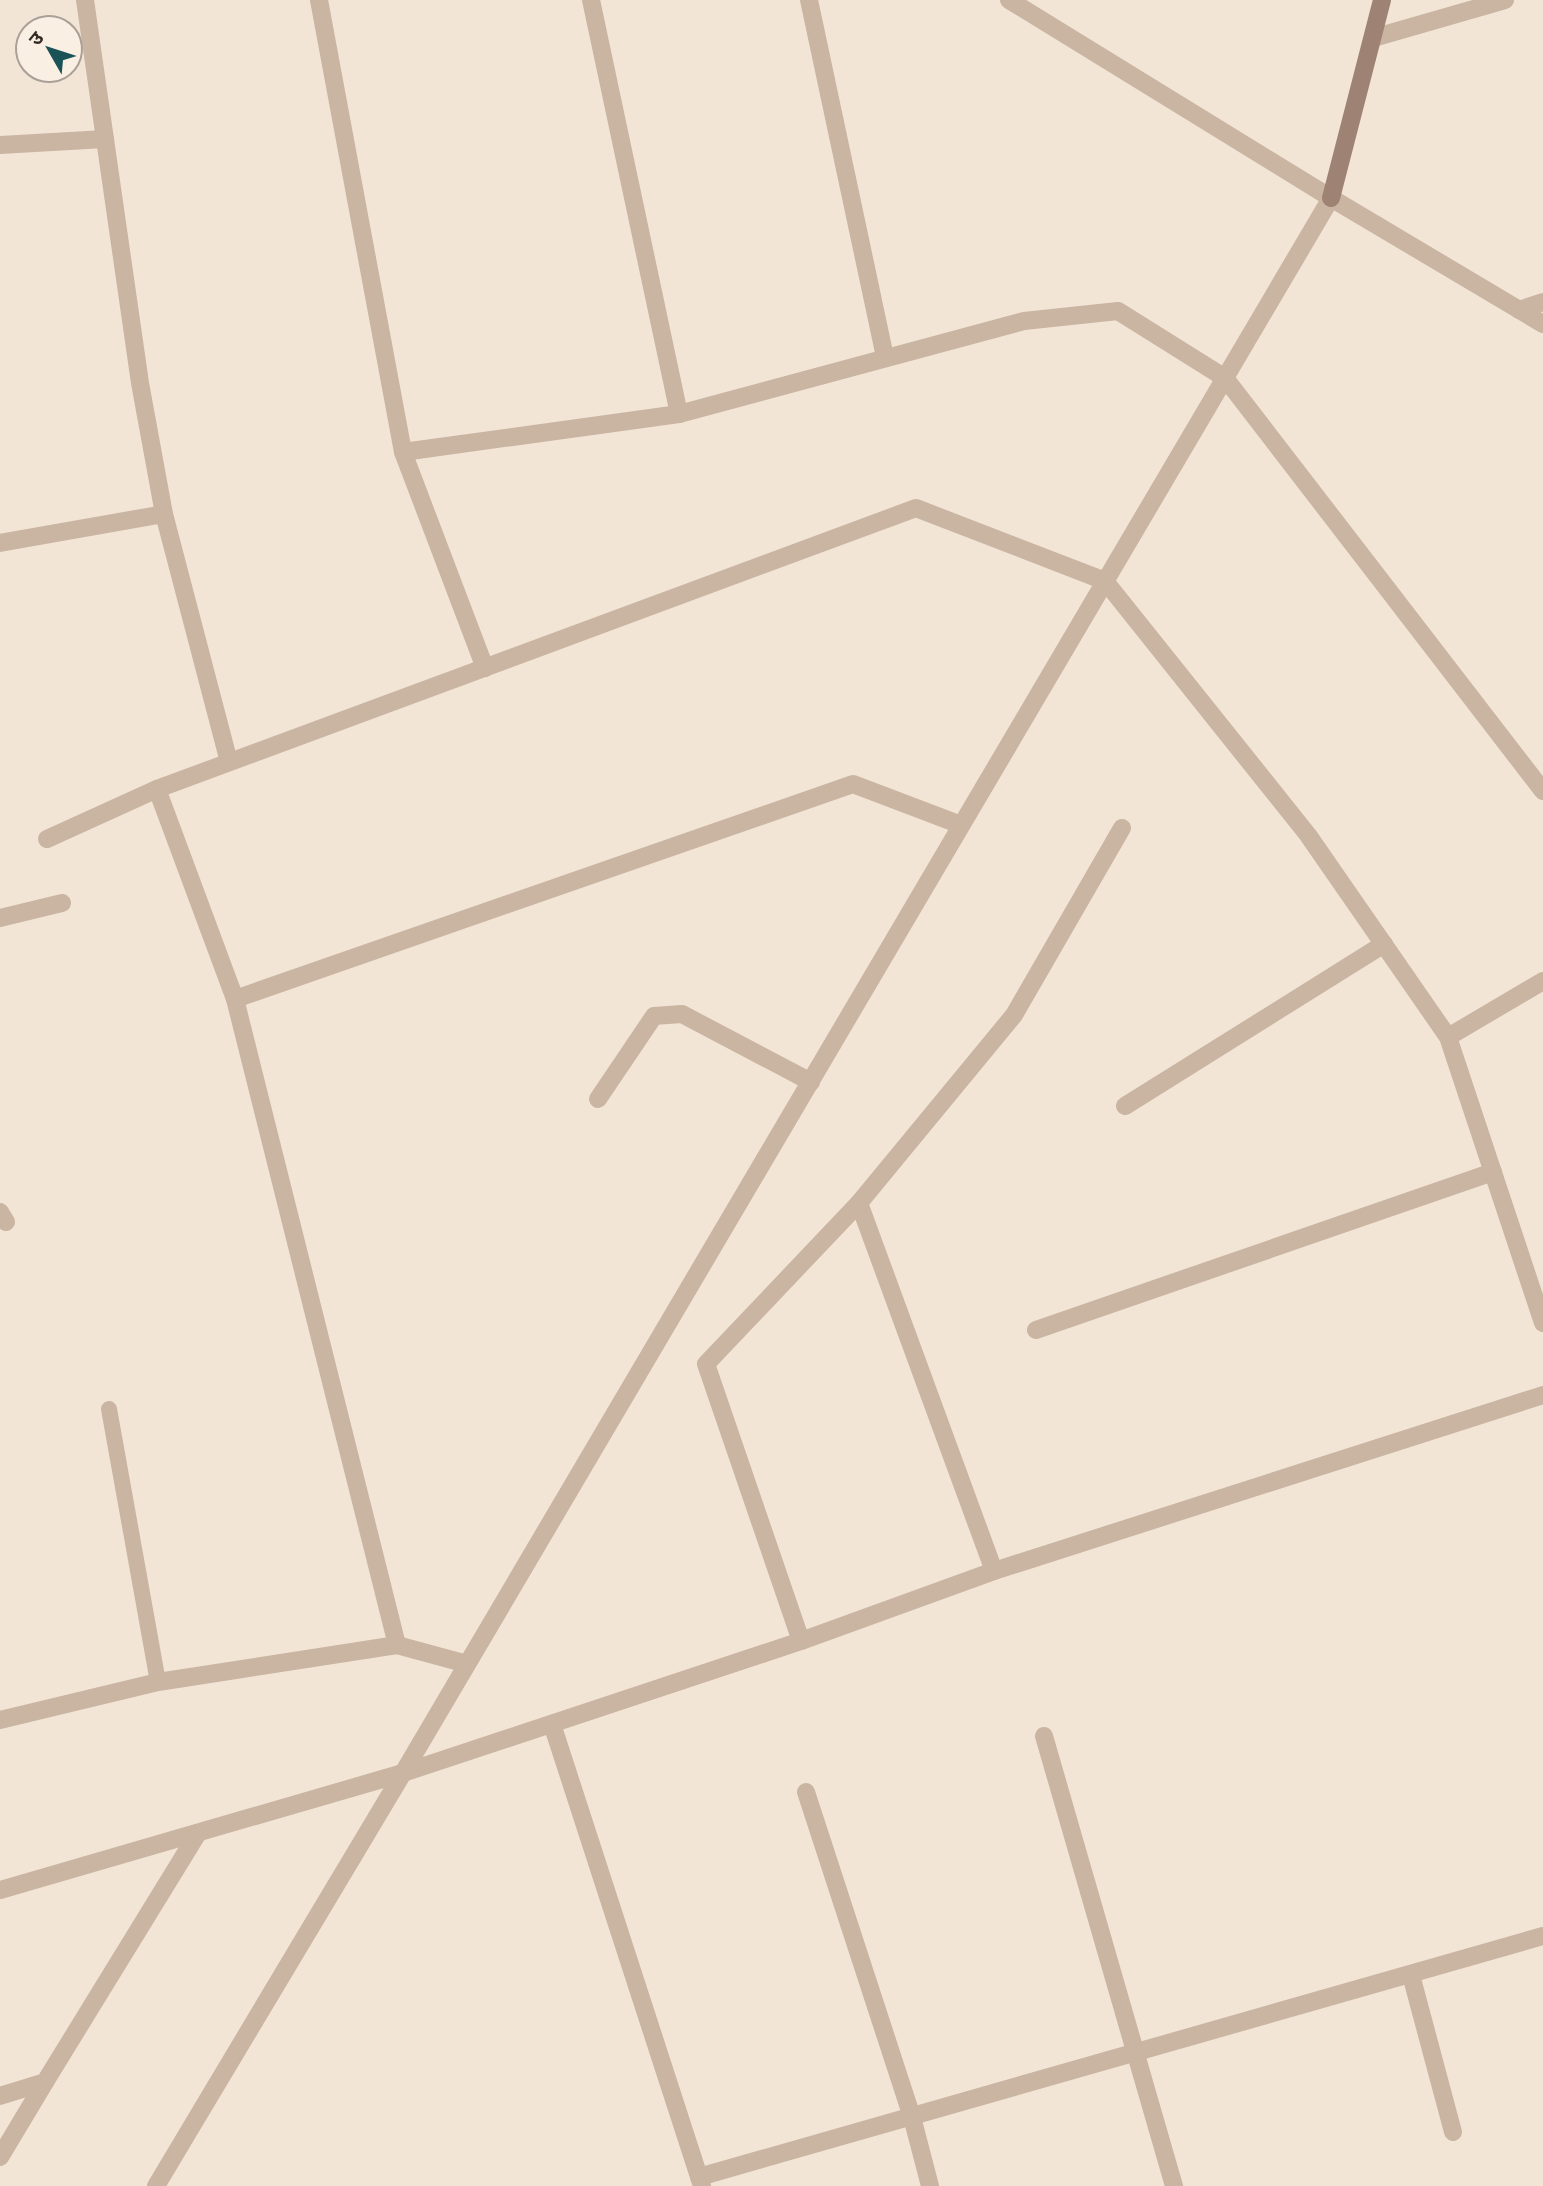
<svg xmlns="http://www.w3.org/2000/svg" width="1543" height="2186" viewBox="0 0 1543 2186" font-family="'Alegreya Sans','Noto Sans Devanagari',sans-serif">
<rect width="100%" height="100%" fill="#f2e5d6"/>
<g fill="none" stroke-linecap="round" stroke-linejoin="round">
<path stroke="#cab4a2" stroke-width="16" d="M 109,1409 L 158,1682"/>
<g stroke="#cab4a2" stroke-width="18">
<path d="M 85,0 L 140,383 L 164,514 L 229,762"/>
<path d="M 319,0 L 403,452 L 485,668"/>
<path d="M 591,0 L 679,414"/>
<path d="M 809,0 L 885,357"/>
<path d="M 1009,0 L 1331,198 L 1543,324"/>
<path d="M 1373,38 L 1505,0"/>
<path d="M 0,145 L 105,139"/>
<path d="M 1519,310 L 1543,302"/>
<path d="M 403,452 L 679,414 L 1024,321 L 1118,311 L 1225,378 L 1543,791"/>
<path d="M 0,543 L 164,514"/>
<path d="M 47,839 L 157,789"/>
<path d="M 0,918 L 62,903"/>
<path d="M 235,999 L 853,784 L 961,825"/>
<path d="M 1448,1037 L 1543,981"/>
<path d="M 598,1099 L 654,1016 L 682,1014 L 811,1082"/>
<path d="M 1125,1106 L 1384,944"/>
<path d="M 859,1203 L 994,1571"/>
<path d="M 0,1212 L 6,1222"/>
<path d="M 1036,1330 L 1493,1172"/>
<path d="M 801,1641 L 706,1364 L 859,1203 L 1014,1015 L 1122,828"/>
<path d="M 397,1645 L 235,999 L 157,789 L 916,508 L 1105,581 L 1308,835 L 1448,1037 L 1543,1323"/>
<path d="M 0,1720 L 158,1682 L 397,1645 L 467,1664"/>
<path d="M 552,1724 L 702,2186"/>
<path d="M 1044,1736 L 1174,2186"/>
<path d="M 806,1792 L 912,2117 L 930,2186"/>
<path d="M 0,1890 L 403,1773 L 801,1641 L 994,1571 L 1543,1395"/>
<path d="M 1411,1975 L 1453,2132"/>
<path d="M 0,2096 L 45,2082 L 198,1833"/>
<path d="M 0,2157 L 45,2082"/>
<path d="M 699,2177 L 1543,1936"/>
<path d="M 156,2186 L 403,1773 L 1331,198"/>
</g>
<path stroke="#9e8374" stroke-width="18" d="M 1331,198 L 1382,0"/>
</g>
<g transform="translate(49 49) rotate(309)"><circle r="33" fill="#faefe3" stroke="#aba097" stroke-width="2"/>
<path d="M0-5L12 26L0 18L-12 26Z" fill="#195357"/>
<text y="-10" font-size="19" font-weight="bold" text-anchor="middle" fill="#342a25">उ</text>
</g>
</svg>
